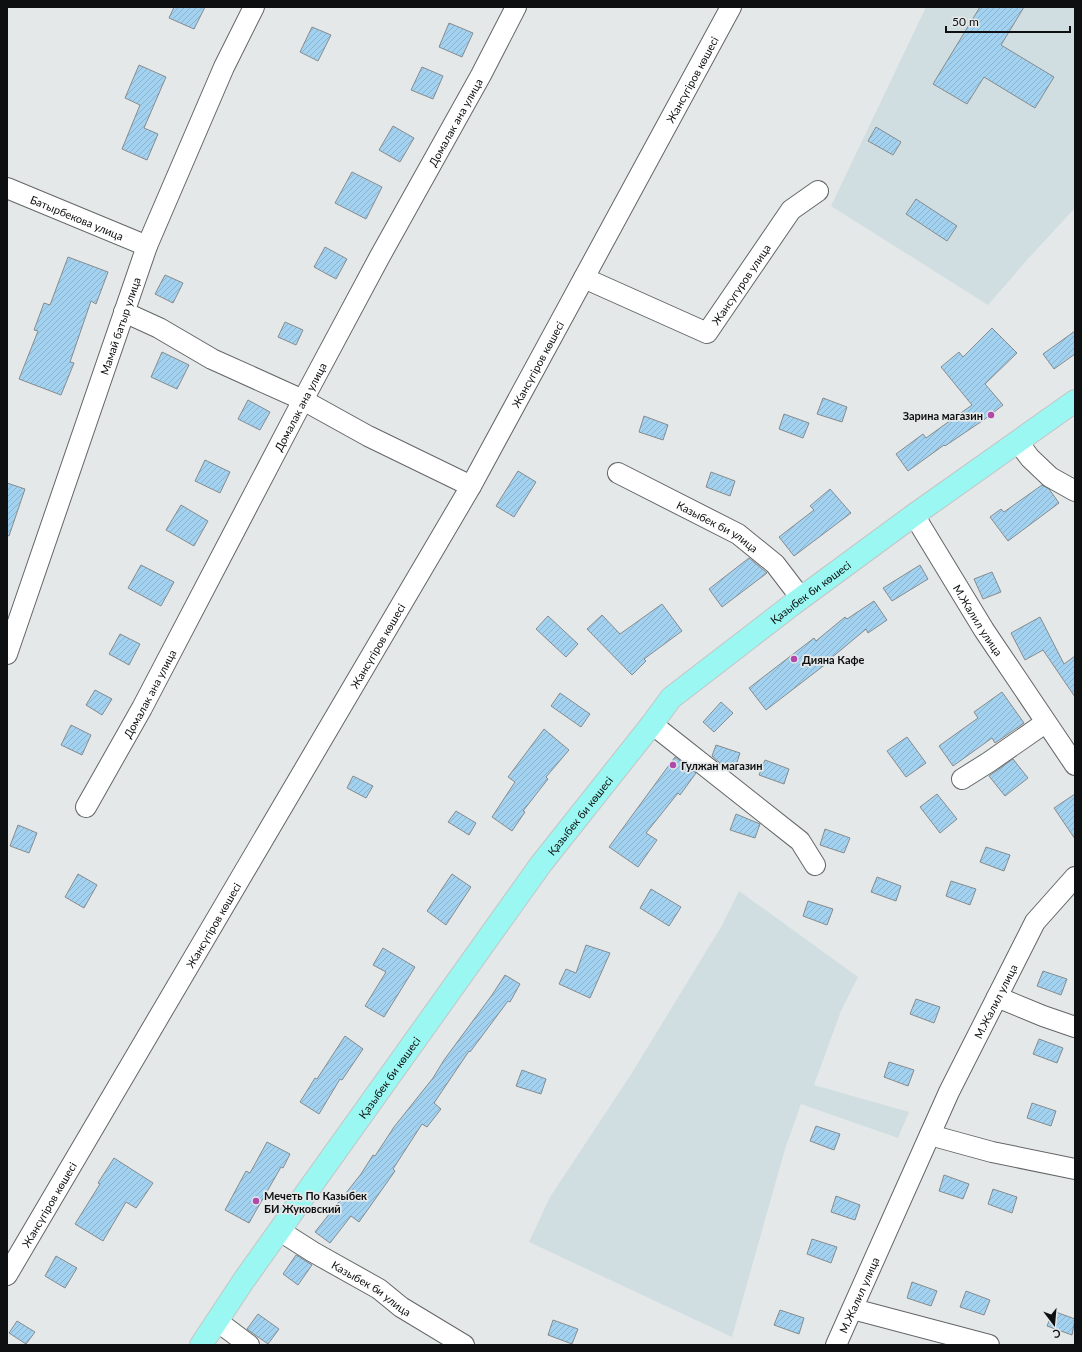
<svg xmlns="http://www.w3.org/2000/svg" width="1082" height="1352" viewBox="0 0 1082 1352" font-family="Lato,sans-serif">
<defs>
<pattern id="building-hatch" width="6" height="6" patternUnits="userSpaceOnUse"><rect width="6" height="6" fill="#a2d2f0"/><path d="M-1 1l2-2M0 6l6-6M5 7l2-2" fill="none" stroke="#8ab3cd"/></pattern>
</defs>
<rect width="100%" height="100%" fill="#e4e8e9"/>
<g fill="#d1dee1">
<path d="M 926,7 L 1075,7 L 1075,208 L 1027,260 L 988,305 L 831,206 Z"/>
<path d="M 739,891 L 858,977 L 841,1011 L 814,1085 L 909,1112 L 898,1138 L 801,1104 L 785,1149 L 732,1337 L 529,1242 L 550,1197 L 630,1076 L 721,927 Z"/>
</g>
<g fill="url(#building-hatch)" stroke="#888b8d">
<path d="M 174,7 L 205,7 L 194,29 L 169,18 Z"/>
<path d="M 980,7 L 1024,7 L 1001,45 L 1054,77 L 1035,108 L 984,77 L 967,104 L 933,84 Z"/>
<path d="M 449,23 L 473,33 L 462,57 L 439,47 Z"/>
<path d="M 312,27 L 331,35 L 318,61 L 300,52 Z"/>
<path d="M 139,65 L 166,77 L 144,128 L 158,134 L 147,160 L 122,149 L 140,105 L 125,98 Z"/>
<path d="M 422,67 L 443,76 L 433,99 L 411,90 Z"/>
<path d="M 393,126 L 414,138 L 400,162 L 379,150 Z"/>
<path d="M 876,127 L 901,142 L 893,155 L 868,141 Z"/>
<path d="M 352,172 L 382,187 L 366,219 L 335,203 Z"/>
<path d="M 916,199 L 957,226 L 947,241 L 906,214 Z"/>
<path d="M 325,247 L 347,259 L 336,279 L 314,267 Z"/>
<path d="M 68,257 L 108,272 L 96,304 L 91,301 L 70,362 L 74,363 L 61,395 L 19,379 L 38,331 L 34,330 L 44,303 L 50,305 Z"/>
<path d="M 165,275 L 183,283 L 173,303 L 155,294 Z"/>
<path d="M 285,322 L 303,330 L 296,345 L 278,337 Z"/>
<path d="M 992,328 L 1017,353 L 985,384 L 1003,405 L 985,419 L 945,446 L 944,445 L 908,471 L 896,454 L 923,434 L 926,438 L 972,405 L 941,367 L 959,352 L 963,357 Z"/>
<path d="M 1075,331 L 1075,354 L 1054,369 L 1043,354 Z"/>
<path d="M 162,352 L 189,365 L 177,389 L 151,377 Z"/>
<path d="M 823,398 L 847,407 L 842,422 L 817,414 Z"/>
<path d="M 248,400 L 270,412 L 260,430 L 238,419 Z"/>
<path d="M 784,414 L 809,423 L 803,438 L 779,429 Z"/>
<path d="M 644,416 L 668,425 L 663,440 L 639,432 Z"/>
<path d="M 205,460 L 230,472 L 220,493 L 195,481 Z"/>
<path d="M 518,471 L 536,482 L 514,517 L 496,506 Z"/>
<path d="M 711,472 L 735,481 L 730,496 L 706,487 Z"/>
<path d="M 7,483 L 25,489 L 9,536 L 7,535 Z"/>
<path d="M 1042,485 L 1049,489 L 1059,503 L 1008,541 L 990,517 L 1001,509 L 1004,512 Z"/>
<path d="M 830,489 L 851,513 L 794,556 L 779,537 L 814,510 L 810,506 Z"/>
<path d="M 181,505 L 208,521 L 194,546 L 166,530 Z"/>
<path d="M 749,558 L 767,573 L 722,607 L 709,589 Z"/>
<path d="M 141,565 L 174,582 L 161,606 L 128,588 Z"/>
<path d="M 920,565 L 928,579 L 892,601 L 883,588 Z"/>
<path d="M 992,572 L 1001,592 L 983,599 L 974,579 Z"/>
<path d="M 874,601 L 887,620 L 868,633 L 866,629 L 830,659 L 831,660 L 766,710 L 749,688 L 814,638 L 816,641 L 845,617 L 847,619 Z"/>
<path d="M 662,604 L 682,631 L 644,659 L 646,661 L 632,675 L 587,629 L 602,615 L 620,634 Z"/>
<path d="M 548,616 L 578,644 L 566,657 L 536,629 Z"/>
<path d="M 1040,617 L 1064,664 L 1075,656 L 1075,697 L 1043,650 L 1025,660 L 1011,633 Z"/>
<path d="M 120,634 L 140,644 L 129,665 L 109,654 Z"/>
<path d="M 95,690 L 112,699 L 102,715 L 86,705 Z"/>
<path d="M 1002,692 L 1024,723 L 995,743 L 992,738 L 953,766 L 939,746 L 978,718 L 974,712 Z"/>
<path d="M 560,693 L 590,714 L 581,727 L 551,706 Z"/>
<path d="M 721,702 L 733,713 L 714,732 L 703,722 Z"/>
<path d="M 71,725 L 91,735 L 82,755 L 61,745 Z"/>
<path d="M 544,729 L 569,750 L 546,777 L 548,779 L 523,811 L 525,812 L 512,831 L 492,817 L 515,782 L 508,777 Z"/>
<path d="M 907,737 L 926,763 L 906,777 L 887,751 Z"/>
<path d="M 716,745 L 740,753 L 735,768 L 720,763 L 712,756 Z"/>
<path d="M 675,757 L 696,773 L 680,795 L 678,793 L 646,833 L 657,840 L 638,867 L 609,847 Z"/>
<path d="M 1013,759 L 1028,778 L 1005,796 L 989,776 Z"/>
<path d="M 765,760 L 789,769 L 784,784 L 759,775 Z"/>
<path d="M 353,776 L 373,786 L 366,798 L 347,788 Z"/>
<path d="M 937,794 L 957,819 L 940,833 L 920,807 Z"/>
<path d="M 1075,794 L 1075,839 L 1054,808 Z"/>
<path d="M 456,811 L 476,823 L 469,835 L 448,822 Z"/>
<path d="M 736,814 L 760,824 L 755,838 L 730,830 Z"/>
<path d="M 18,825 L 37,833 L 29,853 L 10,846 Z"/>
<path d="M 825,829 L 850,838 L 844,853 L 820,845 Z"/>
<path d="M 986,847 L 1010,855 L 1004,871 L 980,862 Z"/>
<path d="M 78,874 L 97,885 L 84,908 L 65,897 Z"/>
<path d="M 452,874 L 471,887 L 446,925 L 427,911 Z"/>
<path d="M 877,877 L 901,886 L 896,901 L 871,892 Z"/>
<path d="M 951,881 L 976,889 L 970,905 L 946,896 Z"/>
<path d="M 651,889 L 681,907 L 669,926 L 640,908 Z"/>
<path d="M 808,901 L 833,909 L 827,925 L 803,916 Z"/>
<path d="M 586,945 L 610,953 L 590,998 L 559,984 L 566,969 L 576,973 Z"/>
<path d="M 383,948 L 415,967 L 384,1017 L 365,1006 L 386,972 L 373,965 Z"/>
<path d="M 1043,971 L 1067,979 L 1061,995 L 1037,986 Z"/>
<path d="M 505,975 L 520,984 L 510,1002 L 508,1001 L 470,1052 L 469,1051 L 434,1103 L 441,1109 L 427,1127 L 422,1124 L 393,1169 L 395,1171 L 359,1222 L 351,1216 L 330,1243 L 315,1232 L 361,1174 L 373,1155 L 375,1156 L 394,1127 L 433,1078 L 444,1060 L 492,995 Z"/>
<path d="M 916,999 L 940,1007 L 934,1023 L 910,1014 Z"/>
<path d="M 345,1036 L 363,1049 L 342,1080 L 340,1079 L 319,1114 L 300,1102 L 315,1078 L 317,1079 Z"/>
<path d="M 1039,1039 L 1063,1048 L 1057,1063 L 1033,1054 Z"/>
<path d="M 889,1062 L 914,1070 L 908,1086 L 884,1077 Z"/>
<path d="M 522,1070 L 546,1079 L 541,1094 L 516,1086 Z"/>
<path d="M 1032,1103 L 1056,1111 L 1051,1126 L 1027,1118 Z"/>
<path d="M 816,1126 L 840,1134 L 834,1150 L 810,1141 Z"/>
<path d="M 267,1142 L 290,1154 L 283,1168 L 281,1167 L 249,1223 L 225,1210 L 246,1171 L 250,1173 Z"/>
<path d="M 114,1158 L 153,1183 L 136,1208 L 126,1202 L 103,1241 L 75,1224 L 100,1184 L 98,1183 Z"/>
<path d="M 944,1175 L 969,1184 L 963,1199 L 939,1191 Z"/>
<path d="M 993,1189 L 1017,1197 L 1012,1213 L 988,1204 Z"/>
<path d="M 836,1196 L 860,1205 L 855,1220 L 831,1212 Z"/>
<path d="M 812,1239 L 837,1247 L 831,1263 L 807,1254 Z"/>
<path d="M 296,1255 L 312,1265 L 298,1285 L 283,1274 Z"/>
<path d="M 56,1256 L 77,1268 L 65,1288 L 45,1276 Z"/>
<path d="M 912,1282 L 937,1291 L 931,1306 L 907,1298 Z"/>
<path d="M 966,1291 L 990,1300 L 984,1315 L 960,1307 Z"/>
<path d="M 780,1310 L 804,1318 L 799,1334 L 774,1325 Z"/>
<path d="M 1053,1311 L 1075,1319 L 1072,1335 L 1047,1326 Z"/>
<path d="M 258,1314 L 279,1329 L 268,1344 L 247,1329 Z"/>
<path d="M 553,1320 L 578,1329 L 572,1344 L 548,1335 Z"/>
<path d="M 17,1321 L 35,1332 L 26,1344 L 9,1333 Z"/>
</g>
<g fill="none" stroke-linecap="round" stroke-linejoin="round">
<g stroke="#636667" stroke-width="22">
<g id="minor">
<path id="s1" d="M 7,188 L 147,246"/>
<path id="s2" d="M 584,278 L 707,333 L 791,210 L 818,191"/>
<path d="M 124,312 L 159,328 L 212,359 L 303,400 L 368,436 L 471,486"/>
<path d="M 1018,442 L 1030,458 L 1050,477 L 1075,491"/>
<path id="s3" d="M 618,473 L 738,534 L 775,564 L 801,598"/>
<path id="s4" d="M 914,515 L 984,630 L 1075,765"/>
<path id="s5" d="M 7,654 L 147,246 L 224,67 L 254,7"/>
<path d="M 652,724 L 800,841 L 815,865"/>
<path d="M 962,779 L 989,762 L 1045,723"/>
<path id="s6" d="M 86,807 L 142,708 L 303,400 L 379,258 L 481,75 L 516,7"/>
<path d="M 997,997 L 1043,1016 L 1075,1027"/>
<path d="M 930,1135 L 992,1152 L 1075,1169"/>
<path id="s7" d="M 280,1231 L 313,1252 L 379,1289 L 401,1307 L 464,1345"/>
<path id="s8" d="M 7,1275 L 471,486 L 731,7"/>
<path d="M 853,1309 L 989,1345"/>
<path d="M 217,1321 L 249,1345"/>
<path id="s9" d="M 836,1345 L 949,1092 L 1035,922 L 1075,877"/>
</g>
</g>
<g stroke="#c5c5c6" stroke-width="24">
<g id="major">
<path id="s10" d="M 201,1345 L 244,1280 L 541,864 L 652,724 L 671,698 L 793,604 L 914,515 L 1075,401"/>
</g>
</g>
<use href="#minor" stroke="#fff" stroke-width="20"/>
<use href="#major" stroke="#9af7f1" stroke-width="22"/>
</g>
<g fill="#b248a9" stroke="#e4e8e9" stroke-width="1.5">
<circle cx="991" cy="415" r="4"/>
<circle cx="794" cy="659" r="4"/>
<circle cx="673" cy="765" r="4"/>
<circle cx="256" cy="1201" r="4"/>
</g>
<g text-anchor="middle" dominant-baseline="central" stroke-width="3.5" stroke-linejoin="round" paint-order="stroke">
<g font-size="11" fill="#0e0f10" stroke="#e4e8e9">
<text stroke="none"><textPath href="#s8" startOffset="1378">Жансүгіров көшесі</textPath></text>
<text stroke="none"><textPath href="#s6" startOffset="778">Домалак ана улица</textPath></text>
<text stroke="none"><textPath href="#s1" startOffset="76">Батырбекова улица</textPath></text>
<text stroke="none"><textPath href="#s2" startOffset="194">Жансугуров улица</textPath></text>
<text stroke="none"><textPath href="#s5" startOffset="347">Мамай батыр улица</textPath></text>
<text stroke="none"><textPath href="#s8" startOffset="1054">Жансүгіров көшесі</textPath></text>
<text stroke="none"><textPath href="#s6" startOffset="454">Домалак ана улица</textPath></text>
<text stroke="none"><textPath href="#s3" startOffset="113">Казыбек би улица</textPath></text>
<text stroke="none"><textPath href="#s10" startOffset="975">Қазыбек би көшесі</textPath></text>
<text stroke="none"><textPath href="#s4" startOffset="123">М.Жалил улица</textPath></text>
<text stroke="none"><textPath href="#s8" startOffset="730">Жансүгіров көшесі</textPath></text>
<text stroke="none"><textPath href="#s6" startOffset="130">Домалак ана улица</textPath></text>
<text stroke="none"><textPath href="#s10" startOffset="651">Қазыбек би көшесі</textPath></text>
<text stroke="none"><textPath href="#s8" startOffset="406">Жансүгіров көшесі</textPath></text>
<text stroke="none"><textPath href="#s9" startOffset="379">М.Жалил улица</textPath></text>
<text stroke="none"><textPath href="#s10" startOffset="327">Қазыбек би көшесі</textPath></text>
<text stroke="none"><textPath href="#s8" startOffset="82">Жансүгіров көшесі</textPath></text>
<text stroke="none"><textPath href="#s7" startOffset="108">Казыбек би улица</textPath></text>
<text stroke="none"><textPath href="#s9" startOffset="55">М.Жалил улица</textPath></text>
</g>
<g font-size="11" font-weight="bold" fill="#0e0f10" stroke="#e4e8e9" text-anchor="start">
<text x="983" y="415" text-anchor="end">Зарина магазин</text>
<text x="802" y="659">Дияна Кафе</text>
<text x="681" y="765">Гулжан магазин</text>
<text x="264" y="1195">Мечеть По Казыбек<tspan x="264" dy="13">БИ Жуковский</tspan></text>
</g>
</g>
<rect width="1082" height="1352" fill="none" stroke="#0e0f10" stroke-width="16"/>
<g transform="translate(1054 1324) rotate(164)" stroke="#e4e8e9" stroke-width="3" paint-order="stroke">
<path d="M0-3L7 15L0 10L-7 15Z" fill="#0e0f10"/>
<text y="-6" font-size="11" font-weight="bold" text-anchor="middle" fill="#0e0f10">С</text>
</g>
<path d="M946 26v6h124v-6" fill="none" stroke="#0e0f10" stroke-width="2"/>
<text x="952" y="26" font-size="12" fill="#0e0f10" stroke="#e4e8e9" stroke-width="3" paint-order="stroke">50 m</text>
</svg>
